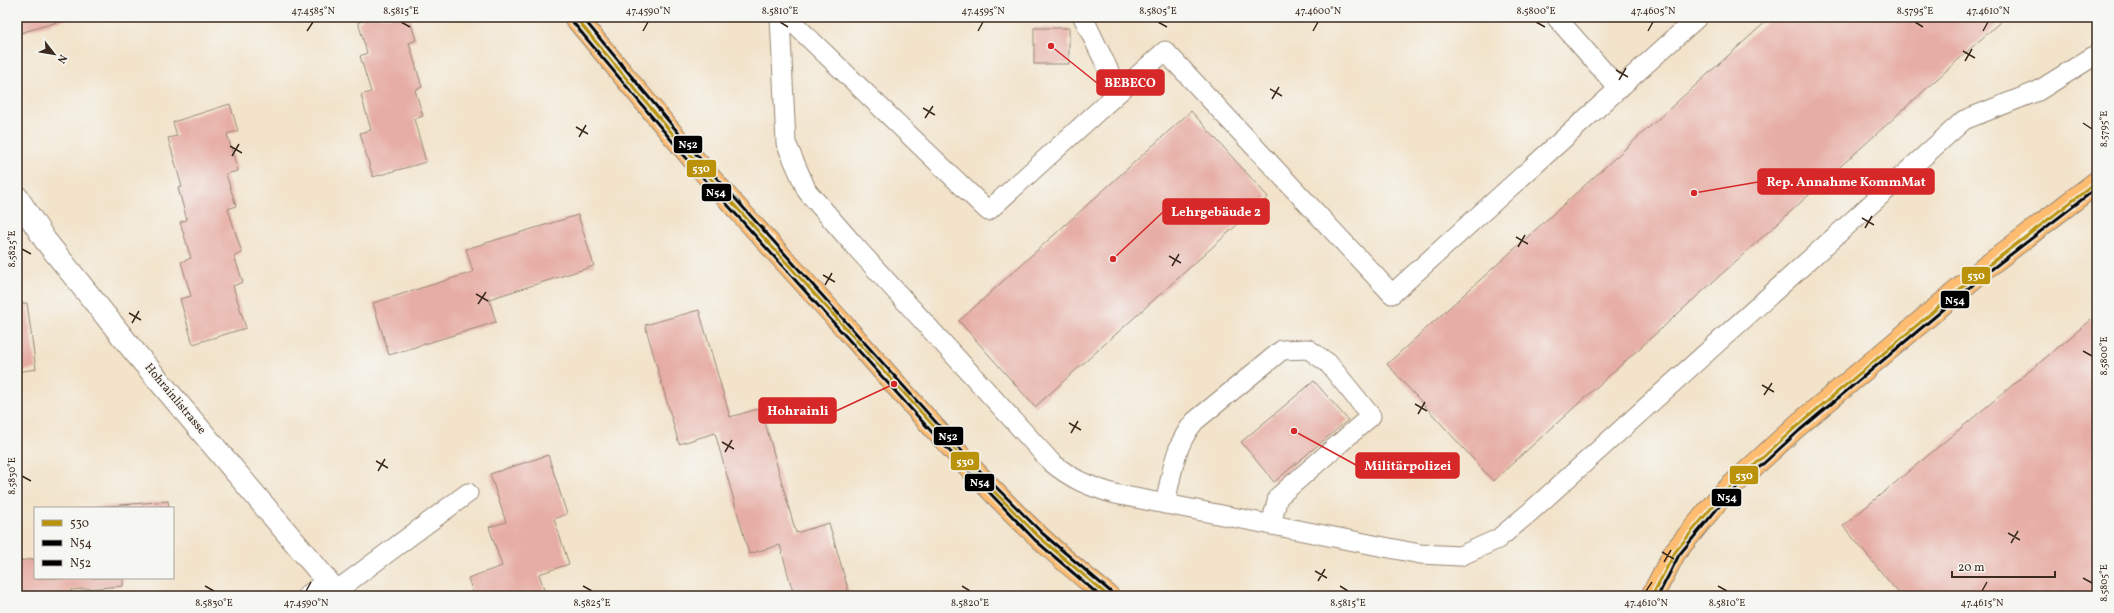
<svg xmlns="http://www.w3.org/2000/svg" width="2114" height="613" viewBox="0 0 2114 613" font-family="Vollkorn,serif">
<rect width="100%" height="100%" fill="#f6f6f2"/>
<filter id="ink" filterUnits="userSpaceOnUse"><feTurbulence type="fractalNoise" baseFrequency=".025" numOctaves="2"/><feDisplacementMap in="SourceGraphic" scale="8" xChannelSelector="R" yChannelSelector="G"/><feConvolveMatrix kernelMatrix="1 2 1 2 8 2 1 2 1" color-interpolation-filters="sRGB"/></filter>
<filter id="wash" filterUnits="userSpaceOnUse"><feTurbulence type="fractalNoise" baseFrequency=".012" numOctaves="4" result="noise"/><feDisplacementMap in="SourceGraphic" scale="16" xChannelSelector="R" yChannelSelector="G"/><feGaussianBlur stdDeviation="0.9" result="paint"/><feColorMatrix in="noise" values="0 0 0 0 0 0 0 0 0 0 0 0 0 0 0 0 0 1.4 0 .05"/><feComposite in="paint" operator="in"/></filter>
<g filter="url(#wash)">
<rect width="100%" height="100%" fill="#f2e3ca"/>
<g id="blocks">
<g fill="#e6ada4">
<path d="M 17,17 L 74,17 L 17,34 Z"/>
<path d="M 361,17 L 409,17 L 416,40 L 409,43 L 422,87 L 415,90 L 423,116 L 414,119 L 426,162 L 373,177 L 360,133 L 371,130 L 361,95 L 371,92 L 360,56 L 367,53 L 358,22 L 362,21 Z"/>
<path d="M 1771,17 L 1995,17 L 2000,22 L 1493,481 L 1387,364 Z"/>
<rect x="1034" y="28" width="35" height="36"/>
<path d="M 230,104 L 238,131 L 227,134 L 238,171 L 226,174 L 236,206 L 228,209 L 242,253 L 234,256 L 243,282 L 233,286 L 246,328 L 193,344 L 180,299 L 191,296 L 181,262 L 191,258 L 180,222 L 187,220 L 178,188 L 182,187 L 168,138 L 177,136 L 173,122 Z"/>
<path d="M 1191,111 L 1268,197 L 1035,407 L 959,321 Z"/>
<path d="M 578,215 L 594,266 L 489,299 L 496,322 L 389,355 L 373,303 L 473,272 L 466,249 Z"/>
<path d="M 27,303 L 36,369 L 17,372 L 17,304 Z"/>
<path d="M 699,310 L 730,417 L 761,408 L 796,533 L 829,523 L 850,596 L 794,596 L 780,545 L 749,554 L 715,433 L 679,444 L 645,325 Z"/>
<path d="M 2097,315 L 2097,596 L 1901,596 L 1843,526 Z"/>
<path d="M 1314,381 L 1348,420 L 1274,482 L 1241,442 Z"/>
<path d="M 548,455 L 567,514 L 554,519 L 569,564 L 539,574 L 546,596 L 474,596 L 468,578 L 502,566 L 489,527 L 506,522 L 490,474 Z"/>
<path d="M 168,501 L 169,508 L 96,508 L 96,507 Z"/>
<path d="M 35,559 L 35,578 L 123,578 L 123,586 L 71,590 L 72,596 L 17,596 L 17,561 Z"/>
</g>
</g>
</g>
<g filter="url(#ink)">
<use href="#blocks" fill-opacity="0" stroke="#968674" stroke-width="1"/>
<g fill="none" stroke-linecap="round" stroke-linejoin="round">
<g stroke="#968674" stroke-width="21">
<g id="service">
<path d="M 780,17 L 786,143 L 807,191 L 853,244 L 1051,462 C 1073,480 1088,486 1115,494 L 1420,554 L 1460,556 L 1498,539 L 1530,512 L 1964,120 L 2038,91 L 2097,54"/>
<path d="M 787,17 L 988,211 L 1119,92"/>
<path d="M 1083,17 L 1119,92 L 1165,51 L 1392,294 L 1698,17"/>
<path d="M 1556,17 L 1619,89"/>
<path d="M 1165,504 C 1172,474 1174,445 1195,421 L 1282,350 L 1308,349 L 1328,363 L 1371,416 L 1278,497 L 1271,525"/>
<path d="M 336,591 L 468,493"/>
<path d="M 307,596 L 327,580"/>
</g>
</g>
<g stroke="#968674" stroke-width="24">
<path id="minor" d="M 17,197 L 45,240 L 133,350 L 340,596"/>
</g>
<g stroke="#968674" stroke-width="24">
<g id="primary">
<path d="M 575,17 C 618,68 659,119 702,169 C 751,225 802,279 851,334 C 932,425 1011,521 1108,596"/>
<path d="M 1652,596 L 1675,552 L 1722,495 L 1797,426 L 1985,268 L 2097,182"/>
</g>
</g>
<use href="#service" stroke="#fff" stroke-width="19"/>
<use href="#minor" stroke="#fff" stroke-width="22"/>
<use href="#primary" stroke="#febc70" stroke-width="22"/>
<g stroke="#f6f6f2" stroke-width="6">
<g id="bus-1">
<path d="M 575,17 L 702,169 L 974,471 L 1038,536 L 1108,596"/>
<path d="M 1652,596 L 1675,552 L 1722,495 L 1797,426 L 1985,268 L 2097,182"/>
</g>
</g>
<g stroke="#f6f6f2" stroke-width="6">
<g id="bus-2">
<path d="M 571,20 L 698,172 L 939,440 L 1035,540 L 1100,596"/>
<path d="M 1658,596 L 1679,555 L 1726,498 L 1800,430 L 1988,272 L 2097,188"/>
</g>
</g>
<g stroke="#f6f6f2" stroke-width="6">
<path id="bus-3" d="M 582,17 L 706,166 L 977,468 L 1042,533 L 1111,592"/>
</g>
<use href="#bus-1" stroke="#ba930a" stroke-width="3"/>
<use href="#bus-2" stroke="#000" stroke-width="3"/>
<use href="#bus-3" stroke="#000" stroke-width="3"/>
</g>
</g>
<path fill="none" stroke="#3b2a1e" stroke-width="1.5" d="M 401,22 L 410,27M 780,22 L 788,27M 1158,22 L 1167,27M 1536,22 L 1545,27M 1915,22 L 1923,27M 307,31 L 313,22M 643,31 L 648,22M 978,31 L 983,22M 1313,31 L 1318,22M 1648,31 L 1653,22M 1983,31 L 1988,22M 1963,51 L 1975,58M 1965,61 L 1972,49M 1616,70 L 1628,77M 1619,80 L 1626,68M 1270,89 L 1282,96M 1272,99 L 1279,87M 923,108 L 935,115M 925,118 L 933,106M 2083,123 L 2092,129M 576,127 L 588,134M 579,137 L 586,125M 230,146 L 242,153M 232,156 L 239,144M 1862,218 L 1874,225M 1865,228 L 1872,216M 1516,237 L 1528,244M 1518,247 L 1525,235M 22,249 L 31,254M 1169,256 L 1181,263M 1172,266 L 1179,254M 823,275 L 835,282M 825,285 L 832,273M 476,294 L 488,301M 478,304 L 486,292M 129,313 L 141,320M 132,323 L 139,311M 2083,351 L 2092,356M 1762,385 L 1774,392M 1764,395 L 1772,383M 1415,404 L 1427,411M 1418,414 L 1425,402M 1069,423 L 1081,430M 1071,433 L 1078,421M 722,442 L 734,449M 725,452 L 732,440M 376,461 L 388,468M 378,471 L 385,459M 22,476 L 31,481M 2008,533 L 2020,540M 2011,543 L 2018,531M 1662,552 L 1674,559M 1664,562 L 1671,550M 1315,571 L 1327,578M 2083,578 L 2092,583M 1318,581 L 1325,569M 205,586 L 214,591M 583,586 L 592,591M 962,586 L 970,591M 1340,586 L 1348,591M 1718,586 L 1727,591M 306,591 L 311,582M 1646,591 L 1652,582M 1982,591 L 1987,582"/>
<g text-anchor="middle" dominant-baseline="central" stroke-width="3" stroke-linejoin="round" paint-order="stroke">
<g font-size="12" fill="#3b2a1e" stroke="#f6f6f2">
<text transform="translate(175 399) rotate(50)">Hohrainlistrasse</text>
</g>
</g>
<path fill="none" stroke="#d62828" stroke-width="1.5" d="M1051 46L1097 83M1694 193L1758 182M1113 259L1163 212M894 384L836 411M1294 431L1356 465"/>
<g fill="#d62828" stroke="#f6f6f2" stroke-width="1.5">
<circle cx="1051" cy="46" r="4"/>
<circle cx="1694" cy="193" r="4"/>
<circle cx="1113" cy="259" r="4"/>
<circle cx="894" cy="384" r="4"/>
<circle cx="1294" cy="431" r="4"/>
</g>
<g fill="#d62828" stroke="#d62828" stroke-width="1.5">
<rect x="1097" y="70" width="67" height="25" rx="4"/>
<rect x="1758" y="169" width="176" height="25" rx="4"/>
<rect x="1163" y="199" width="106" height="25" rx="4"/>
<rect x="759" y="398" width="77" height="25" rx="4"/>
<rect x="1356" y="453" width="103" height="25" rx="4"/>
</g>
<g font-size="13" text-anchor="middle" font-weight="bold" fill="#fff">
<text x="1130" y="87">BEBECO</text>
<text x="1846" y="186">Rep. Annahme KommMat</text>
<text x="1216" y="216">Lehrgebäude 2</text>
<text x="798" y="415">Hohrainli</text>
<text x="1408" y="470">Militärpolizei</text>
</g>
<g stroke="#f6f6f2" stroke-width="1.5">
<rect x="673" y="135" width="30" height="19" rx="4" fill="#000"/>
<rect x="686" y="159" width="31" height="19" rx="4" fill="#ba930a"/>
<rect x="701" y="183" width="31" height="19" rx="4" fill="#000"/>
<rect x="1961" y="266" width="30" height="19" rx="4" fill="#ba930a"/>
<rect x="1940" y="290" width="30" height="19" rx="4" fill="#000"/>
<rect x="933" y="426" width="31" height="20" rx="4" fill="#000"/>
<rect x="950" y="451" width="30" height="20" rx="4" fill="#ba930a"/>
<rect x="1729" y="465" width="30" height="20" rx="4" fill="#ba930a"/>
<rect x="964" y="473" width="31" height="19" rx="4" fill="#000"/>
<rect x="1711" y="488" width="31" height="19" rx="4" fill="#000"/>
</g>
<g font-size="11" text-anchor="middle" font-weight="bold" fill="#fff">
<text x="688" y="148">N52</text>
<text x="701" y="172">530</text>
<text x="716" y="196">N54</text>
<text x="1976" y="279">530</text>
<text x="1955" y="304">N54</text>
<text x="948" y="440">N52</text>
<text x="965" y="465">530</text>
<text x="1744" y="479">530</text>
<text x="980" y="486">N54</text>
<text x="1727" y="501">N54</text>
</g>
<rect width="2114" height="613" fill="none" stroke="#f6f6f2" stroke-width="44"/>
<rect x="34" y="507" width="140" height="72" fill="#f6f6f2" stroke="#aba49d"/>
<rect x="42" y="520" width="20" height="6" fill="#ba930a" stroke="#aba49d"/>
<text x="70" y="527" font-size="12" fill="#3b2a1e">530</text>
<rect x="42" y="540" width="20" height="6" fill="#000000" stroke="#aba49d"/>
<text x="70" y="547" font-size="12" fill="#3b2a1e">N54</text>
<rect x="42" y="560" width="20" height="6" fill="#000000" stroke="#aba49d"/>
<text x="70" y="567" font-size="12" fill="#3b2a1e">N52</text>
<g transform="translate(54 54) rotate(121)" stroke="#f6f6f2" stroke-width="3" paint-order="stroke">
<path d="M0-3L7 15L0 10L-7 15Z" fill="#3b2a1e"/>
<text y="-6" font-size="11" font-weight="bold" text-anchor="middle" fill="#3b2a1e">N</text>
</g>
<path d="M1952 571v6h103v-6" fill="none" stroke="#3b2a1e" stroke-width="2"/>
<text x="1958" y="571" font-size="12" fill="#3b2a1e" stroke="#f6f6f2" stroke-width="3" paint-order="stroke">20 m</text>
<rect x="22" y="22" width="2070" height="569" fill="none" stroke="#3b2a1e" stroke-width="1.5"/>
<g font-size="10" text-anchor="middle" fill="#3b2a1e">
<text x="313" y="14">47.4585°N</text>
<text x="401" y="14">8.5815°E</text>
<text x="648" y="14">47.4590°N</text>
<text x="780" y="14">8.5810°E</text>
<text x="983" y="14">47.4595°N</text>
<text x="1158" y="14">8.5805°E</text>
<text x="1318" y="14">47.4600°N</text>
<text x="1536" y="14">8.5800°E</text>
<text x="1653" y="14">47.4605°N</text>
<text x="1915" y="14">8.5795°E</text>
<text x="1988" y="14">47.4610°N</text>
<text transform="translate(2103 129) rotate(-90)" y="4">8.5795°E</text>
<text transform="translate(11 249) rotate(-90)" y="4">8.5825°E</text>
<text transform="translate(2103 356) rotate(-90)" y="4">8.5800°E</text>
<text transform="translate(11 476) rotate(-90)" y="4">8.5830°E</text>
<text transform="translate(2103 583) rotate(-90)" y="4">8.5805°E</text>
<text x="214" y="606">8.5830°E</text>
<text x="306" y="606">47.4590°N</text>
<text x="592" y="606">8.5825°E</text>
<text x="970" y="606">8.5820°E</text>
<text x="1348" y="606">8.5815°E</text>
<text x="1646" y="606">47.4610°N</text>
<text x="1727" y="606">8.5810°E</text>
<text x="1982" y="606">47.4615°N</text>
</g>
</svg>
